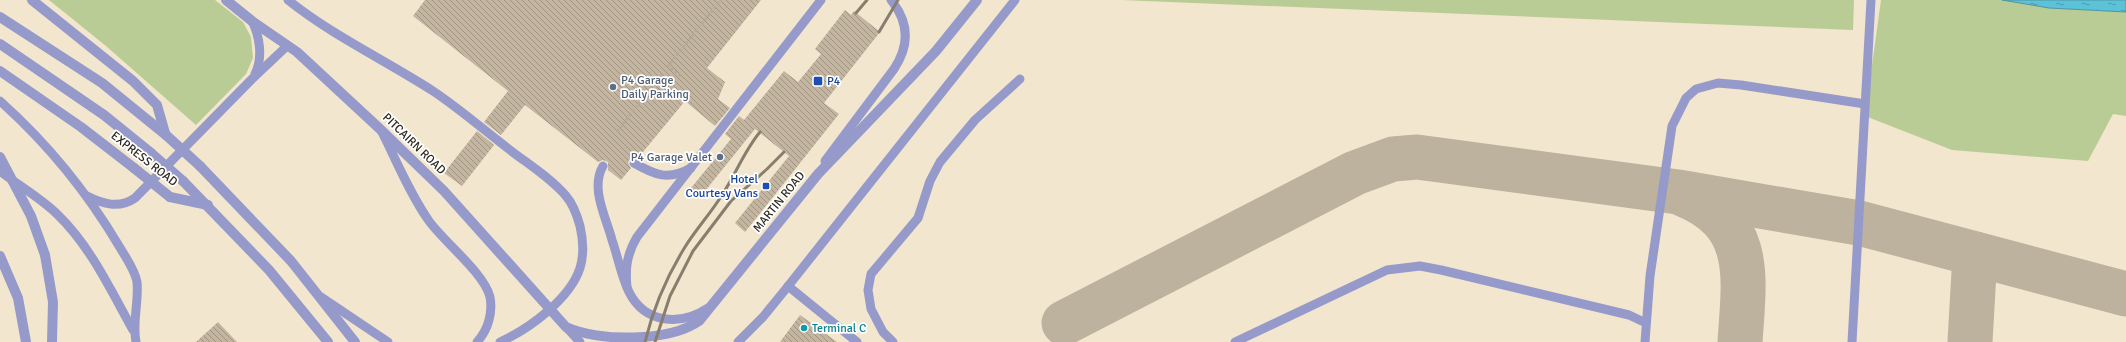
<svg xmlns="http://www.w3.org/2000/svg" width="2126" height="342" viewBox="0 0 2126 342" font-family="Signika,sans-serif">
<defs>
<pattern id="water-ripples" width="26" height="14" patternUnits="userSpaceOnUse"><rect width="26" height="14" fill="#5cc2d8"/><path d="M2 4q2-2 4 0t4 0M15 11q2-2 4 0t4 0" fill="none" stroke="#4c9eaf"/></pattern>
<pattern id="building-back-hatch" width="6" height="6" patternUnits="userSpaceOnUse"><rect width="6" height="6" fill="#c3b59f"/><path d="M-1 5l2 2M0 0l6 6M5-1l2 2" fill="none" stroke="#9f9381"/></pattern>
</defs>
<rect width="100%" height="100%" fill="#f3e6ce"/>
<g fill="#bacc95">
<path d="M 49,0 L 215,0 L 243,22 L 251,37 L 253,58 L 246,74 L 196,125 L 106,46 Z"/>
<path d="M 1121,0 L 1854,0 L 1853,30 Z"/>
<path d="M 1881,0 L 2002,0 L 2049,8 L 2126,12 L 2126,116 L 2113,114 L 2088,161 L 1952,150 L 1865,116 Z"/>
</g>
<path fill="url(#water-ripples)" stroke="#4e94a1" d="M 2002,0 L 2126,0 L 2126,12 L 2049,8 Z"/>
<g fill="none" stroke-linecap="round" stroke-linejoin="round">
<g stroke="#bdb29e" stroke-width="45">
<path d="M 1685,195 C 1755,224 1744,279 1740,342"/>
<path d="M 1064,323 L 1355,173 L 1393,159 L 1417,157 L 1678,192 L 1859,223 L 2126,294"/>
<path d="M 1970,342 L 1975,254"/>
</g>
</g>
<g fill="url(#building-back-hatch)">
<path d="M 425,0 L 761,0 L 707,68 L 725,82 L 718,99 L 730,108 L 715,126 L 685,101 L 638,158 L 634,157 L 629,160 L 628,163 L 631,168 L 621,180 L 608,170 L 608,162 L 603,160 L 598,162 L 525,105 L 501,135 L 484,122 L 508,91 L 413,16 Z"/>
<path d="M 845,10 L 851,15 L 854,11 L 880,32 L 824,103 L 839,114 L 745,232 L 735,223 L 789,156 L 755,129 L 701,196 L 691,188 L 731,139 L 725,134 L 739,116 L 744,120 L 784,71 L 798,82 L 821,54 L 815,49 Z"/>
<path d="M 477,131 L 494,145 L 462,186 L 444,173 Z"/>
<path d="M 800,315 L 837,342 L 780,342 Z"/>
<path d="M 218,322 L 237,342 L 196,342 Z"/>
</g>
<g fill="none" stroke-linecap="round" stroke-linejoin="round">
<g stroke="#b5aa97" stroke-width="2.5" stroke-dasharray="3 2" stroke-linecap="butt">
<path d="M 681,76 L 668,66 L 721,0"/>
<path d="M 617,132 L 661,75 L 671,82"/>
</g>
<g stroke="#969acb" stroke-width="9">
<path d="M 288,0 C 333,36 385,60 433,91 C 460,109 485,131 510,150 C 528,164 551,178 566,196 C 573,204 577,215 580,226 C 583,239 584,255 580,268 C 570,299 529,329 500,342"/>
<path d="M 252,21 C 260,37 263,58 255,74"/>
<path d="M 0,101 C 47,143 87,192 119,246 C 125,256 135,270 137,282 C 139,302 132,322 136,342"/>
<path d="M 382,132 C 397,162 410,194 429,221 C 445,243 484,273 490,297 C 493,313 488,330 477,342"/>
<path d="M 825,161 L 894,69 C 910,45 909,22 891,0"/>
<path d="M 634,163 C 655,175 668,181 691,168"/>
<path d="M 603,166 C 590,188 606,217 612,240 C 618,257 621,276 629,292 C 645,324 681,326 708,308"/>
<path d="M 0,171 C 19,186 41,198 58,215 C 91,247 111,291 133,330"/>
<path d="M 87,196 C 103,204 119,209 135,198 L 252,79 L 287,46"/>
<path d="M 788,286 L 857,342"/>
<path d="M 627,287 C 625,268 627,254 637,237 L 821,0"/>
<path d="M 321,297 L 388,342"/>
<path d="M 566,327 L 580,342"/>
<path d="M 738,342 L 763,317 L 785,290 L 1015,0"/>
<path d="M 893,342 L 883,332 L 871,309 L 868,290 L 871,274 L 918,218 L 930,181 L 940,162 L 975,120 L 1020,79"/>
<path d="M 1235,342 L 1387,270 L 1420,266 L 1441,270 L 1629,315 L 1646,323"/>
<path d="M 1645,342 L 1650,276 L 1672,126 L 1686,98 L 1696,89 L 1718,83 L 1741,85 L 1865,104"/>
<path d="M 1852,342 L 1871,0"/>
</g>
<path stroke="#969acb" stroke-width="10" d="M 226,0 L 252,21 L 297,52 L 380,129 L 444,191 L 566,327 C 599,342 669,342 699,321 L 818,174 L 936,51 L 977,0"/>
<g stroke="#969acb" stroke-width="10">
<path d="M 32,0 L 133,81 L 157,105 L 165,133"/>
<path d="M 0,17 L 102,83 L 166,135"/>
<path d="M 0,44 L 104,115 L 151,153"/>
<path d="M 0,71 L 81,127 L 134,168"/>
<path d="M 200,166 L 291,261 L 355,342"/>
<path d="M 183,181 L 269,270 L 328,342"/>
<path d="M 170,197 L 208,205"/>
<path d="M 45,255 L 53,302 L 52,342"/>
<path d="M 0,256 L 18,298 L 26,342"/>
</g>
<g stroke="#877e6e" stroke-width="3">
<path d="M 856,13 L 867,0"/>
<path d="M 879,32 L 898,0"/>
<path d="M 645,342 C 653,309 667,276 685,247 C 696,229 711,213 722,195 C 736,174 744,151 760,132"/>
<path d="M 655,342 L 670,296 L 693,251 L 731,201 L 767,169 L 784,152"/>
</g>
<g stroke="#969acb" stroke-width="10">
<path d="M 166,135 L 200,166"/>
<path d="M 151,153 L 183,181"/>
<path d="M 0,157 L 31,216 L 45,255"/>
<path d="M 134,168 L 170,197"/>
</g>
</g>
<g fill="#1a4fb4" stroke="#fff" stroke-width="1.5">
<rect x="813" y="76" width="10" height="10" rx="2"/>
<rect x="762" y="182" width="8" height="8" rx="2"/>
</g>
<g fill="#5c6f8a" stroke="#fff" stroke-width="1.5">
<circle cx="613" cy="87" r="4"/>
<circle cx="720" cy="157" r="4"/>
</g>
<circle fill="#0f9aa8" stroke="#fff" stroke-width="1.5" cx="804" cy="328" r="4"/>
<g text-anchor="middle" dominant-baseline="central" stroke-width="3.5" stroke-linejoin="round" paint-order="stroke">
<g font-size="12" fill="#4e5e75" stroke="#fff" text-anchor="start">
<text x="621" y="80">P4 Garage<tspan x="621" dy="14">Daily Parking</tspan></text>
<text x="712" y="157" text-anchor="end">P4 Garage Valet</text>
</g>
<g font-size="12" fill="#164399" stroke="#fff" text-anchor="start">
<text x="827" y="81">P4</text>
<text x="758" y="179" text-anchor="end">Hotel<tspan x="758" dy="14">Courtesy Vans</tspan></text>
</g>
<g font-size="12" fill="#2e2920" stroke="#fff">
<text transform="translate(414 144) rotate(44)">PITCAIRN ROAD</text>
<text transform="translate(144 159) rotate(38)">EXPRESS ROAD</text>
<text transform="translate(779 202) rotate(-51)">MARTIN ROAD</text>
</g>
<g font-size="12" fill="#0d838f" stroke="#fff" text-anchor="start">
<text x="812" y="328">Terminal C</text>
</g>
</g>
</svg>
